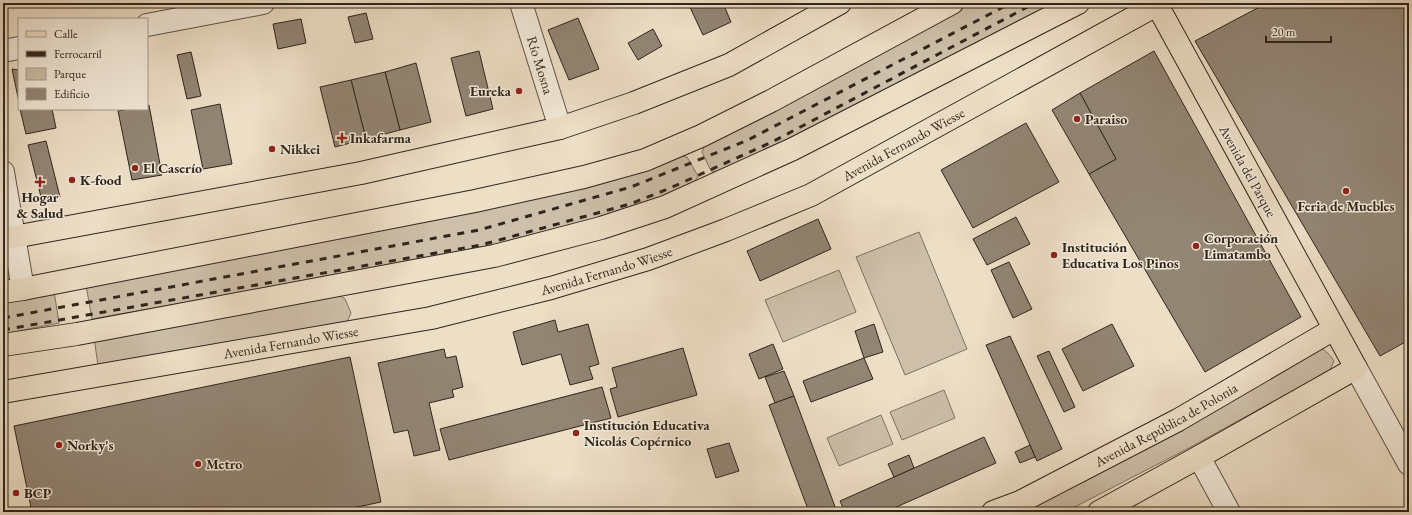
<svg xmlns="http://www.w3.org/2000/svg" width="1412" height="515" viewBox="0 0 1412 515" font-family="'EB Garamond',serif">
<rect width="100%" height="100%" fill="#eddec6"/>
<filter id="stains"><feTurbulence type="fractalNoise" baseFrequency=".005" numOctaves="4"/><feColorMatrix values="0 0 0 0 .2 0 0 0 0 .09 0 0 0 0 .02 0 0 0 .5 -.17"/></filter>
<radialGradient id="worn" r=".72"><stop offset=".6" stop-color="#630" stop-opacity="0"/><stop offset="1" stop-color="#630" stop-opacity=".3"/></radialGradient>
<g fill="#cdbfa9" stroke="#7e7262">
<path d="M 970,3 L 1055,3 L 791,139 L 722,172 L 711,171 L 702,152 L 705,145 L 778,109 Z"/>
<path d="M 680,156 L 687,157 L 698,176 L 693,185 L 665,198 L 598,219 L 495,247 L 92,319 L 86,285 Z"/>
<path d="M 919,232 L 967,349 L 905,375 L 856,257 Z"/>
<path d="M 839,270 L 856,312 L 783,342 L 765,300 Z"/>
<path d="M 54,291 L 59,323 L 3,334 L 3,300 Z"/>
<path d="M 336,293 L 345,299 L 351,313 L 347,322 L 98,366 L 94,337 Z"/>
<path d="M 1316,346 C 1325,349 1329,354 1334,361 L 1330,370 L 1189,448 L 1065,512 L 1002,512 Z"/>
<path d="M 944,390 L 955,418 L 902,440 L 890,412 Z"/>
<path d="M 881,415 L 893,444 L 839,466 L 827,438 Z"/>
</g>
<g fill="#928574" stroke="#30251c">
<path d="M 688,3 L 723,3 L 731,22 L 703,35 Z"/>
<path d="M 1267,3 L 1409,3 L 1409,340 L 1380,356 L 1195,41 Z"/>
<path d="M 366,13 L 373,39 L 355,43 L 348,17 Z"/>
<path d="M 578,18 L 599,69 L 569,80 L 548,30 Z"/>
<path d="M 301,19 L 306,43 L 278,49 L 273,24 Z"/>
<path d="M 653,29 L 662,46 L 638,60 L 628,43 Z"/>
<path d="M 479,51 L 493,109 L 466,116 L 451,58 Z"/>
<path d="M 1154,51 L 1301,317 L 1205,372 L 1089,174 L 1116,159 L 1080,93 Z"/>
<path d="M 191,52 L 201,96 L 187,99 L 177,55 Z"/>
<path d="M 416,63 L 431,122 L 400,130 L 385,72 Z"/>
<path d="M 12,69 L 19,70 L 19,102 Z"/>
<path d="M 385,72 L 400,130 L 366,139 L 351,80 Z"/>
<path d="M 351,80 L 366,139 L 335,147 L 320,87 Z"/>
<path d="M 1080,93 L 1116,159 L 1089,174 L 1052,110 Z"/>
<path d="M 220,104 L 232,164 L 203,169 L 191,110 Z"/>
<path d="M 149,105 L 162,175 L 132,180 L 118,111 L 129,109 L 147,109 L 147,106 Z"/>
<path d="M 20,109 L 52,109 L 56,128 L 26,134 Z"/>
<path d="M 1026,123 L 1059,182 L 973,228 L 941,170 Z"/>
<path d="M 46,141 L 60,197 L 42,201 L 28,145 Z"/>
<path d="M 1016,217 L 1030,244 L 987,265 L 973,239 Z"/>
<path d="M 818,219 L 831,249 L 760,281 L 747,251 Z"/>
<path d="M 1009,262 L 1032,309 L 1013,318 L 991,270 Z"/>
<path d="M 555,320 L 558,332 L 588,324 L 599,364 L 589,367 L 593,379 L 570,385 L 561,354 L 522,365 L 513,332 Z"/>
<path d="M 874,324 L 883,352 L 864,358 L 855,331 Z"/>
<path d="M 1112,324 L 1134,366 L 1083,391 L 1062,349 Z"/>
<path d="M 1010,336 L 1062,449 L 1037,461 L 986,345 Z"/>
<path d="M 773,344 L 783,369 L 759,379 L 749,354 Z"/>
<path d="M 683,348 L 697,395 L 618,417 L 610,389 L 617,387 L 612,368 Z"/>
<path d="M 444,349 L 446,358 L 456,356 L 463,387 L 452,390 L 454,397 L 429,403 L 440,450 L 414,456 L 408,430 L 394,433 L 378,363 Z"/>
<path d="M 1049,351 L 1075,407 L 1064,412 L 1037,356 Z"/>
<path d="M 350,357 L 381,502 L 334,512 L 32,512 L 14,426 Z"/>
<path d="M 864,358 L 873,379 L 811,402 L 803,381 Z"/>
<path d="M 784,371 L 794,396 L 775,403 L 765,377 Z"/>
<path d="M 602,387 L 611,418 L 449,460 L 440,429 Z"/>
<path d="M 794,396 L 837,512 L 809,512 L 769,405 Z"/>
<path d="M 984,437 L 996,463 L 885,512 L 845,512 L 840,501 Z"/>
<path d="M 729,443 L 739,471 L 716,478 L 707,449 Z"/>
<path d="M 1030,445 L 1035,457 L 1020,463 L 1015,452 Z"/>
<path d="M 909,455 L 914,468 L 894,477 L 888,464 Z"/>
</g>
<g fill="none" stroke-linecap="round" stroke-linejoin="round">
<g stroke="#5f5346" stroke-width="24">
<g id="minor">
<path id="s1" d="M 521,3 L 560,128"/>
<path d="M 147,25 L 263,3"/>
<path d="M 3,51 L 19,48"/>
<path d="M 3,172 L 23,289"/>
<path d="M 1356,368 L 1409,464"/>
<path d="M 1199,457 L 1229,512"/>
</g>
</g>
<g stroke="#30251c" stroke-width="24">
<g id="major">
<path d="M 3,239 L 361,173 L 560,128 L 634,103 L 729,65 L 840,3"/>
<path d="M 3,292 L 23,289 L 475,201 L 584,177 L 645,160 L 701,136 L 771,101 L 952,3"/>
<path d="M 3,345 L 77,334 L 494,256 L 601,228 L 665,207 L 793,149 L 1078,3"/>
<path id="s2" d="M 3,392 L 431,318 L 551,288 L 648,259 L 726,230 L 811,195 L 1160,3"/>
<path id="s3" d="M 993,512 L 1020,502 L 1178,420 L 1334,329"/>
<path d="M 1099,512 L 1199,457 L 1356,368 L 1156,3"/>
</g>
</g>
<use href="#minor" stroke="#f3eada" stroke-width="22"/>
<use href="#major" stroke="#eddec6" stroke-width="22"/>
<g stroke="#30251c" stroke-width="3" stroke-dasharray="7 7" stroke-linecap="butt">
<path d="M 3,318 L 479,230 L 631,187 L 748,140 L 1011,3"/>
<path d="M 3,330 L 481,245 L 630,204 L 668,189 L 772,142 L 1035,3"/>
</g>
</g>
<g fill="#8f2418" stroke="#f3eada" stroke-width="1.5">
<circle cx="519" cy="91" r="4"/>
<circle cx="1077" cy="119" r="4"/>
<path d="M340 132h4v4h4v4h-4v4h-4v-4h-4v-4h4z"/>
<circle cx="272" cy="149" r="4"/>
<circle cx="135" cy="168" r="4"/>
<circle cx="72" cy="180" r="4"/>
<path d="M38 176h4v4h4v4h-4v4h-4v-4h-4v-4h4z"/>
<circle cx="1346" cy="191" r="4"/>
<circle cx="1196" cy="246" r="4"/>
<circle cx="1054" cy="255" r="4"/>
<circle cx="576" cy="433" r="4"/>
<circle cx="59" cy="445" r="4"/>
<circle cx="198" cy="464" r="4"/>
<circle cx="16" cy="493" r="4"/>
</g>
<g text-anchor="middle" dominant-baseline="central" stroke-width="3" stroke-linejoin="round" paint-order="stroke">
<g font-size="14" fill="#30251c" stroke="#f3eada">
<text stroke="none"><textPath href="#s1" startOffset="65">Río Mosna</textPath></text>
<text stroke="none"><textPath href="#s2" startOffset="940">Avenida Fernando Wiesse</textPath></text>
<text transform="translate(1248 171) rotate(61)">Avenida del Parque</text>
<text stroke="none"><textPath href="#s2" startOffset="616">Avenida Fernando Wiesse</textPath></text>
<text stroke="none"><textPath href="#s2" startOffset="292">Avenida Fernando Wiesse</textPath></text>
<text stroke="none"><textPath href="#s3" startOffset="194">Avenida República de Polonia</textPath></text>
</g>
<g font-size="14" font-weight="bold" fill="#30251c" stroke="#f3eada" text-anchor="start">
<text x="511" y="91" text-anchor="end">Eureka</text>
<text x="1085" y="119">Paraiso</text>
<text x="350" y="138">Inkafarma</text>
<text x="280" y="149">Nikkei</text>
<text x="143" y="168">El Caserío</text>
<text x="80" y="180">K-food</text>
<text x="40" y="197" text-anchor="middle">Hogar<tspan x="40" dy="16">&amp; Salud</tspan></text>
<text x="1346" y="206" text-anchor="middle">Feria de Muebles</text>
<text x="1204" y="238">Corporación<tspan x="1204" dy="16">Limatambo</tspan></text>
<text x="1062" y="247">Institución<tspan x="1062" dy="16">Educativa Los Pinos</tspan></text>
<text x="584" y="425">Institución Educativa<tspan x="584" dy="16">Nicolás Copérnico</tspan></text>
<text x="67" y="445">Norky's</text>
<text x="206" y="464">Metro</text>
<text x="24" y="493">BCP</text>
</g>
</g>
<rect width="1412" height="515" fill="none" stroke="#eddec6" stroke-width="16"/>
<rect x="4" y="4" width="1404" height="507" fill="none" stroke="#30251c" stroke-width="2"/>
<rect x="8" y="8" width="1396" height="499" fill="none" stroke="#30251c"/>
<rect x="18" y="18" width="130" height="92" fill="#f3eada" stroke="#a59b8e"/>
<rect x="26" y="31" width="20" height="6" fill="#eddec6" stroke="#a59b8e"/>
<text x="54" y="38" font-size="12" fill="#30251c">Calle</text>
<rect x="26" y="51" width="20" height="6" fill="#30251c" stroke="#a59b8e"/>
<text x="54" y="58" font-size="12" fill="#30251c">Ferrocarril</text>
<rect x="26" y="68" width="20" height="12" fill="#cdbfa9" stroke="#a59b8e"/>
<text x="54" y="78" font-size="12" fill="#30251c">Parque</text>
<rect x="26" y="88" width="20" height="12" fill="#928574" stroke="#a59b8e"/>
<text x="54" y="98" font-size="12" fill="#30251c">Edificio</text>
<path d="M1266 36v6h65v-6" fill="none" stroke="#30251c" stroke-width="2"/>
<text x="1272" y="36" font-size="12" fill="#30251c" stroke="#f3eada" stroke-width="3" paint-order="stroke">20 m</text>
<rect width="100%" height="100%" filter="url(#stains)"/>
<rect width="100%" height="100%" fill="url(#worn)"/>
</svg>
